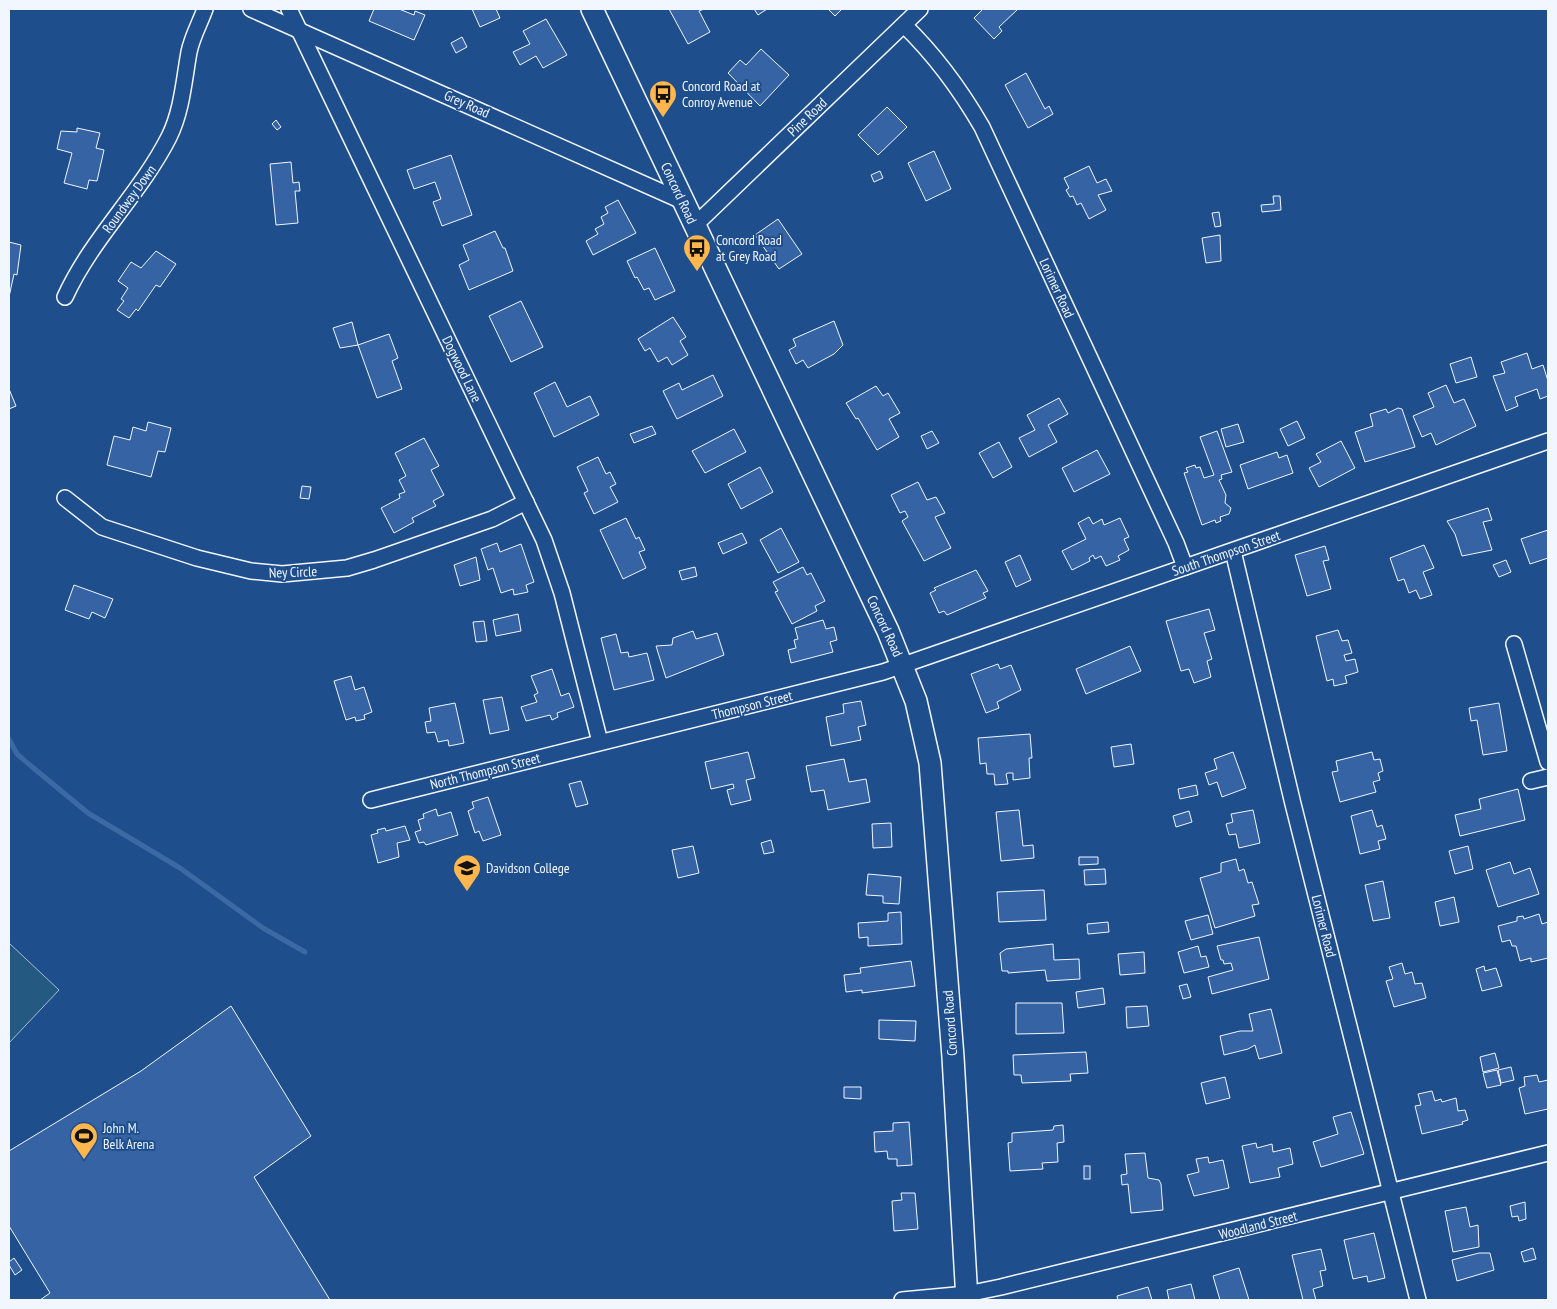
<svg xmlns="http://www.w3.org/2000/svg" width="1557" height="1309" viewBox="0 0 1557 1309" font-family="'PT Sans Narrow',sans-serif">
<rect width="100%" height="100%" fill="#1f4e8c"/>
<path fill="#245a82" stroke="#a8bbd7" d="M 9,943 L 59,990 L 9,1043 Z"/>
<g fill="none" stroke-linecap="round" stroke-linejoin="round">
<path stroke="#3b69a3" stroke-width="5" d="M 9,739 L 17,754 L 31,766 L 88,813 L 180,868 L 263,928 L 305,952"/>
</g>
<g fill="#3563a3" stroke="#f2f6ff">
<path d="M 374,9 L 399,9 L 414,15 L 415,11 L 425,15 L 414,40 L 369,21 Z"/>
<path d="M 472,9 L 496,9 L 500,18 L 480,27 Z"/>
<path d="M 669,9 L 704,9 L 699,11 L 710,32 L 688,44 Z"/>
<path d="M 754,9 L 767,9 L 758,15 Z"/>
<path d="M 828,9 L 842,9 L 835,16 Z"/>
<path d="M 983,9 L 1018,9 L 999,27 L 1002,31 L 994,39 L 974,18 Z"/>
<path d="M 546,19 L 567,55 L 543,68 L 536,56 L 520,65 L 513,52 L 530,44 L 523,31 Z"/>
<path d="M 462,37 L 467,47 L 456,53 L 451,43 Z"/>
<path d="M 761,49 L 789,75 L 760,106 L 728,73 L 740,60 L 746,65 Z"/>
<path d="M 1026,73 L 1045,109 L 1049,106 L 1053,114 L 1028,128 L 1005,85 Z"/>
<path d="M 887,107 L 907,127 L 878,155 L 858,135 Z"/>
<path d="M 276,120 L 281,127 L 277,130 L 272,124 Z"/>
<path d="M 77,128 L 100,133 L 96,148 L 104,150 L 97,181 L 89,180 L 87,189 L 64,183 L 72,153 L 57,149 L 61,131 L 77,132 Z"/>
<path d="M 934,151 L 951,189 L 926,201 L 908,163 Z"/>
<path d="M 451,155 L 472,215 L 442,226 L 433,202 L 441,199 L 435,182 L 414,189 L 407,170 Z"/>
<path d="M 291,162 L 293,183 L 299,182 L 300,191 L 295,191 L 298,223 L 276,225 L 270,164 Z"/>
<path d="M 1089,166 L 1097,183 L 1106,179 L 1112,191 L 1098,195 L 1106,210 L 1089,219 L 1081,203 L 1077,205 L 1073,196 L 1070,197 L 1066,190 L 1069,188 L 1064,178 Z"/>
<path d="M 880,171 L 883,178 L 874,182 L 871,175 Z"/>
<path d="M 1273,196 L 1280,196 L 1281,210 L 1262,212 L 1261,205 L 1274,204 Z"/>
<path d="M 618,200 L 636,233 L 593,255 L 586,241 L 598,234 L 595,229 L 604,224 L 601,217 L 608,213 L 605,207 Z"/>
<path d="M 1219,212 L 1221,226 L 1215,227 L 1212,213 Z"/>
<path d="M 778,219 L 802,254 L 779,269 L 755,235 Z"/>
<path d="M 495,231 L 503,248 L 505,248 L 513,271 L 469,290 L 459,265 L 469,260 L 463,245 Z"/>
<path d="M 1220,235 L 1221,261 L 1206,263 L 1202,238 Z"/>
<path d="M 9,242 L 21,245 L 17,275 L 14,274 L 9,297 Z"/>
<path d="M 655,248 L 675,291 L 655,300 L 649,288 L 644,290 L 637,277 L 635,278 L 627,261 Z"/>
<path d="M 156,251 L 176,264 L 160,287 L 156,285 L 138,311 L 136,309 L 129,318 L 117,310 L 124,301 L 121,299 L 128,288 L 118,281 L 131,262 L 141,268 Z"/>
<path d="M 521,301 L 543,347 L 511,362 L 489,316 Z"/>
<path d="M 673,317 L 686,337 L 680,341 L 688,355 L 672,365 L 667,357 L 658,362 L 650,348 L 645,351 L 638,339 Z"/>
<path d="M 834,321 L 843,345 L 834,354 L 808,368 L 803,360 L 796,364 L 789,350 L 796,346 L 793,339 Z"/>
<path d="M 352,322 L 358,345 L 340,348 L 333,328 Z"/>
<path d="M 389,334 L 398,358 L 392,361 L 402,389 L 377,398 L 358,345 Z"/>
<path d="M 1527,353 L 1532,369 L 1543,365 L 1548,381 L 1548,396 L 1540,399 L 1537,389 L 1515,397 L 1518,406 L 1506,411 L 1493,376 L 1505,373 L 1501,362 Z"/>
<path d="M 1471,357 L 1477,377 L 1456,383 L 1450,364 Z"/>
<path d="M 713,375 L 723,396 L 677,419 L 663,391 L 679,383 L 682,390 Z"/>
<path d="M 555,382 L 567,407 L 590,396 L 599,415 L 554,437 L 534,393 Z"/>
<path d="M 1446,385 L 1454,403 L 1464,399 L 1476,426 L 1436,445 L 1431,433 L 1422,437 L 1413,416 L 1434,407 L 1428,393 Z"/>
<path d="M 876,386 L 883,396 L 888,393 L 900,413 L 889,419 L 899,437 L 877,450 L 858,418 L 856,419 L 846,403 Z"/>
<path d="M 9,389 L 16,406 L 9,409 Z"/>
<path d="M 1059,398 L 1068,414 L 1048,425 L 1057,442 L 1029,457 L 1019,438 L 1035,430 L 1027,415 Z"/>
<path d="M 1398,408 L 1402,409 L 1415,447 L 1365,462 L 1355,432 L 1373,426 L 1370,414 L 1386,409 L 1388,413 Z"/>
<path d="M 1297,421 L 1305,438 L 1288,446 L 1280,429 Z"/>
<path d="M 148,422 L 171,428 L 165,452 L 158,451 L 151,477 L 107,465 L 114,436 L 130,440 L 133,427 L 146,431 Z"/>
<path d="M 1238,424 L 1244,442 L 1226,447 L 1221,429 Z"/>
<path d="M 652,426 L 656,434 L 634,443 L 630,434 Z"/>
<path d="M 734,429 L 746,452 L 705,473 L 692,451 Z"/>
<path d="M 932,431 L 939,443 L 927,449 L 921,436 Z"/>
<path d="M 1217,431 L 1232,472 L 1221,475 L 1222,479 L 1219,480 L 1226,495 L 1225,503 L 1231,508 L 1229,514 L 1220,517 L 1221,521 L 1216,523 L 1215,520 L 1202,525 L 1184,473 L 1188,472 L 1186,468 L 1195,465 L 1196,468 L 1200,467 L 1204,478 L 1214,475 L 1200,437 Z"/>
<path d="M 424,438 L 439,466 L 431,470 L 444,495 L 433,501 L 436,506 L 412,518 L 414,522 L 394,533 L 381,508 L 400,498 L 399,494 L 405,492 L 399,480 L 406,476 L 395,453 Z"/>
<path d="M 1341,441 L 1355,468 L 1319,487 L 1309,468 L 1321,462 L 1316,454 Z"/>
<path d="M 999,442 L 1012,467 L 993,478 L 979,453 Z"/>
<path d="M 1097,450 L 1110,474 L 1074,492 L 1062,468 Z"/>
<path d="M 1277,452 L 1279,458 L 1287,455 L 1293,473 L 1248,489 L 1240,465 Z"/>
<path d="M 598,457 L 606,474 L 610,472 L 616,484 L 610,487 L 618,502 L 594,514 L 584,493 L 588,491 L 577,467 Z"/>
<path d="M 760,467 L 773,492 L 741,509 L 728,484 Z"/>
<path d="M 918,482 L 927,500 L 936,497 L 945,513 L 935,517 L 951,548 L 924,561 L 902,521 L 908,517 L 905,511 L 900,513 L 891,495 Z"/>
<path d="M 302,486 L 311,487 L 309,499 L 300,498 Z"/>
<path d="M 1488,508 L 1492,520 L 1483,522 L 1492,550 L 1462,556 L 1455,534 L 1447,521 Z"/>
<path d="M 1089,517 L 1093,524 L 1102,519 L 1104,525 L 1120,518 L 1129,537 L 1124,539 L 1129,550 L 1118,556 L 1120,560 L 1106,566 L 1101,556 L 1095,559 L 1093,555 L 1089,558 L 1090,561 L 1072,570 L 1062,551 L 1086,539 L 1078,523 Z"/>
<path d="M 626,518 L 636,539 L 639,537 L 645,550 L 639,552 L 646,568 L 623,579 L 600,530 Z"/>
<path d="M 781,528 L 799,562 L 778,573 L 760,540 Z"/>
<path d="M 1548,530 L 1548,558 L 1530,564 L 1521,539 Z"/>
<path d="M 742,533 L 747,543 L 723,554 L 718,543 Z"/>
<path d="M 497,543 L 500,552 L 521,544 L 534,582 L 526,585 L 528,592 L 514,595 L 513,589 L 501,593 L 493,568 L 488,570 L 481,549 Z"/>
<path d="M 1424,545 L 1434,568 L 1423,572 L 1432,595 L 1420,599 L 1416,590 L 1409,593 L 1404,579 L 1398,581 L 1390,558 Z"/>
<path d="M 1325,546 L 1329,560 L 1323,561 L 1331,589 L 1307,596 L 1295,555 Z"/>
<path d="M 1020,555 L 1031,580 L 1016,587 L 1005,562 Z"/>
<path d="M 476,557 L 480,580 L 460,586 L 454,565 Z"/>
<path d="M 1506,560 L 1511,572 L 1499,577 L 1493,565 Z"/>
<path d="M 695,567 L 697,576 L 682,580 L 679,571 Z"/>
<path d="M 803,567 L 807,575 L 811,573 L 825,601 L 815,606 L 817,611 L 792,624 L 775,592 L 778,591 L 773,582 Z"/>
<path d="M 976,570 L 988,591 L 983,593 L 986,598 L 947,615 L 944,611 L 939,613 L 930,593 L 936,590 L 934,588 Z"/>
<path d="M 74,585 L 113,599 L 105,618 L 92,612 L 89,619 L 65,610 Z"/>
<path d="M 1209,609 L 1215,630 L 1204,633 L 1212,659 L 1207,661 L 1211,677 L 1194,683 L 1189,669 L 1181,671 L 1166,621 Z"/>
<path d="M 518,614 L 521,631 L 496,636 L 493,620 Z"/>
<path d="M 823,620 L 826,629 L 834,627 L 837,640 L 830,642 L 833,652 L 791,663 L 788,650 L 796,648 L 794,640 L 798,639 L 795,628 Z"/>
<path d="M 484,621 L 487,641 L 476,642 L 473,622 Z"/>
<path d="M 1338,630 L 1342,641 L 1348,640 L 1352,653 L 1344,655 L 1346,661 L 1355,659 L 1358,672 L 1345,676 L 1347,683 L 1334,686 L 1333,679 L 1327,681 L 1316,636 Z"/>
<path d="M 693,631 L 696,639 L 717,633 L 724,655 L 666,678 L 656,646 L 672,645 L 673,638 Z"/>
<path d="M 616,634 L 621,653 L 628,652 L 629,657 L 647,653 L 654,680 L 614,690 L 601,638 Z"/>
<path d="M 1130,646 L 1141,671 L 1086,694 L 1076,669 Z"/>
<path d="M 998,664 L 1000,669 L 1011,665 L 1021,690 L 997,702 L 999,708 L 986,713 L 971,674 Z"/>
<path d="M 552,669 L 561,696 L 569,693 L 574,707 L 557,713 L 558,717 L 552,720 L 550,715 L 526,721 L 521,707 L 537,702 L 534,695 L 538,693 L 531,676 Z"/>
<path d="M 351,676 L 355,690 L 364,687 L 372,712 L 364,715 L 365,719 L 356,721 L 355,717 L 346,720 L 334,681 Z"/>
<path d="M 502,697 L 509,730 L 490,734 L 483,700 Z"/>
<path d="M 861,701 L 866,725 L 858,727 L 861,740 L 831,746 L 826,717 L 844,713 L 843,704 Z"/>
<path d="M 455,703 L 464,743 L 449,746 L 448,740 L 438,742 L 435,732 L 427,733 L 425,722 L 431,721 L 429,708 Z"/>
<path d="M 1499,703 L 1507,751 L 1483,755 L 1477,720 L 1471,721 L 1469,708 Z"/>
<path d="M 1030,734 L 1032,758 L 1029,758 L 1030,778 L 1013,780 L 1013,773 L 1008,773 L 1006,774 L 1008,784 L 995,785 L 994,774 L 987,774 L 986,763 L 980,764 L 978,738 Z"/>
<path d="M 1131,744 L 1134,764 L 1114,767 L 1111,747 Z"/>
<path d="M 748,752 L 755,778 L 746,780 L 751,800 L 731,805 L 727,790 L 734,788 L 733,784 L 711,789 L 705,762 Z"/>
<path d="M 1233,752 L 1246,788 L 1222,797 L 1217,782 L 1209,785 L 1205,773 L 1217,769 L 1214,759 Z"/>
<path d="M 1372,752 L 1374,760 L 1380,759 L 1383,771 L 1378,773 L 1380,780 L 1373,782 L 1376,792 L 1340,802 L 1332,772 L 1338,771 L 1336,761 Z"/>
<path d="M 844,759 L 849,782 L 866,779 L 870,802 L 828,810 L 824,790 L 811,792 L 806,766 Z"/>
<path d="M 581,781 L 588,804 L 576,807 L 569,784 Z"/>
<path d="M 1196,785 L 1198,795 L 1180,799 L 1178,789 Z"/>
<path d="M 1518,789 L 1525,820 L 1460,836 L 1455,815 L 1481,809 L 1479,799 Z"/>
<path d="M 488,797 L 501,835 L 483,841 L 479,831 L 475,833 L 468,811 L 474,808 L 472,802 Z"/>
<path d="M 436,809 L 438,816 L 451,812 L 458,835 L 426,845 L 424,842 L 419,843 L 415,832 L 421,830 L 418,820 L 424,818 L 423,814 Z"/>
<path d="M 1019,810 L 1023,846 L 1033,845 L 1034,858 L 1001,861 L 996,812 Z"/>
<path d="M 1253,810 L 1260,843 L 1239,848 L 1236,834 L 1229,835 L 1226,824 L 1233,822 L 1231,814 Z"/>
<path d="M 1372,810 L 1377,827 L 1382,825 L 1386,839 L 1378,841 L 1380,849 L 1360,854 L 1351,816 Z"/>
<path d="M 1189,811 L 1192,822 L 1176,827 L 1173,816 Z"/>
<path d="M 891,823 L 892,847 L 873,848 L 872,824 Z"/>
<path d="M 405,826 L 410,840 L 397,843 L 399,857 L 378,863 L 371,835 L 378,833 L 377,830 L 385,828 L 386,831 Z"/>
<path d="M 771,840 L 774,852 L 764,854 L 761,843 Z"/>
<path d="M 693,846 L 699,873 L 678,878 L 672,850 Z"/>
<path d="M 1468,846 L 1473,869 L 1455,874 L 1449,851 Z"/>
<path d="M 1079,857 L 1098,857 L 1098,864 L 1079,865 Z"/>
<path d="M 1236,859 L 1239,871 L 1244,869 L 1248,883 L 1252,882 L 1259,904 L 1252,905 L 1255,916 L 1215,928 L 1200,878 L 1221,872 L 1221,863 Z"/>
<path d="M 1510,862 L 1514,874 L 1530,868 L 1539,894 L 1498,907 L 1486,870 Z"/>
<path d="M 1105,869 L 1106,884 L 1085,885 L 1084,870 Z"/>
<path d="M 868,874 L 901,877 L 899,904 L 883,903 L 883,896 L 866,895 Z"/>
<path d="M 1383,881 L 1390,918 L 1373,921 L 1365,885 Z"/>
<path d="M 1044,890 L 1046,920 L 999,922 L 997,892 Z"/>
<path d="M 1454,897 L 1459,922 L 1440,926 L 1435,902 Z"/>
<path d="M 901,912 L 902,944 L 868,946 L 868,937 L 859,938 L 858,923 L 888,921 L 888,913 Z"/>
<path d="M 1539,914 L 1542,924 L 1548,922 L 1548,958 L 1531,962 L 1531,958 L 1520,961 L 1516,946 L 1512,946 L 1510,940 L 1502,942 L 1498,926 L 1517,921 L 1517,917 L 1523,916 L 1524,919 Z"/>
<path d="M 1208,915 L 1213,934 L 1191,940 L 1185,921 Z"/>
<path d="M 1108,922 L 1109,932 L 1088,934 L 1087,924 Z"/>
<path d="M 1259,937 L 1269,979 L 1212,994 L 1208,977 L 1233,970 L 1231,963 L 1224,964 L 1223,960 L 1221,960 L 1217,946 Z"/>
<path d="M 1053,944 L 1054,960 L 1079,959 L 1080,979 L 1047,981 L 1045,970 L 1008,973 L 1008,971 L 1002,971 L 1000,953 L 1006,949 Z"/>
<path d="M 1198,946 L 1201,957 L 1206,956 L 1209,967 L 1184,973 L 1178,952 Z"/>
<path d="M 1144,952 L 1145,973 L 1120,975 L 1118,954 Z"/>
<path d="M 911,961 L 915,986 L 862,993 L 862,990 L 846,992 L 844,975 L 861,973 L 860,968 Z"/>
<path d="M 1402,963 L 1405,974 L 1412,972 L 1415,984 L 1422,983 L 1426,998 L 1394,1007 L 1386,981 L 1393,979 L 1389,967 Z"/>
<path d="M 1484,966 L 1485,971 L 1496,968 L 1502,986 L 1482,991 L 1476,969 Z"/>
<path d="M 1187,984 L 1191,997 L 1183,999 L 1179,986 Z"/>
<path d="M 1103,988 L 1105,1004 L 1078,1008 L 1076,992 Z"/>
<path d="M 1016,1003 L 1062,1003 L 1064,1033 L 1016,1034 Z"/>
<path d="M 231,1006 L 311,1136 L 254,1177 L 330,1300 L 40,1300 L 50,1293 L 9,1226 L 9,1151 L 141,1071 Z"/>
<path d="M 1147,1006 L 1149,1026 L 1127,1028 L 1126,1007 Z"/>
<path d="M 1271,1009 L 1282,1053 L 1259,1059 L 1255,1045 L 1248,1049 L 1224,1055 L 1220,1036 L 1240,1031 L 1253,1031 L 1249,1014 Z"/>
<path d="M 879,1020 L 916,1021 L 915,1041 L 879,1039 Z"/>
<path d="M 1086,1052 L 1088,1073 L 1070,1074 L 1071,1081 L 1022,1083 L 1021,1075 L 1014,1075 L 1013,1055 Z"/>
<path d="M 1495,1053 L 1499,1068 L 1483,1072 L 1480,1057 Z"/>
<path d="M 1511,1067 L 1514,1080 L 1501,1083 L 1498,1070 Z"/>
<path d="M 1497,1070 L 1501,1085 L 1487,1088 L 1483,1073 Z"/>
<path d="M 1537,1075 L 1539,1082 L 1548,1080 L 1548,1109 L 1525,1114 L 1519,1088 L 1525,1086 L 1524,1077 Z"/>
<path d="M 1225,1077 L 1230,1098 L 1206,1104 L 1201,1083 Z"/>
<path d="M 844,1087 L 861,1087 L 861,1099 L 844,1098 Z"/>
<path d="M 1432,1091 L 1435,1101 L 1441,1099 L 1442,1102 L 1456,1098 L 1458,1111 L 1465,1110 L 1468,1120 L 1462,1122 L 1463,1124 L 1422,1134 L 1415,1106 L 1421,1105 L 1418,1094 Z"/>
<path d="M 1351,1112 L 1364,1154 L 1321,1167 L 1313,1142 L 1338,1134 L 1333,1117 Z"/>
<path d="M 909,1122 L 912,1165 L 897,1166 L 897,1159 L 888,1159 L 887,1151 L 875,1152 L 874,1132 L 893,1131 L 893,1123 Z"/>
<path d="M 1063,1125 L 1064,1142 L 1057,1143 L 1058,1162 L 1042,1163 L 1043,1169 L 1010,1171 L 1008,1143 L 1012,1142 L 1012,1133 L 1053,1130 L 1054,1126 Z"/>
<path d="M 1256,1143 L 1257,1148 L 1272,1144 L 1273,1152 L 1290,1148 L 1293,1164 L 1278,1168 L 1280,1177 L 1250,1183 L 1242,1146 Z"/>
<path d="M 1145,1153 L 1148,1178 L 1159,1180 L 1161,1184 L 1163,1210 L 1131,1213 L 1128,1184 L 1122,1185 L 1121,1175 L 1127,1174 L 1125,1154 Z"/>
<path d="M 1208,1157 L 1209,1163 L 1223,1160 L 1229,1188 L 1194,1196 L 1187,1175 L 1199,1172 L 1196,1159 Z"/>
<rect x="1084" y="1166" width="6" height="13"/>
<path d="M 901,1193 L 915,1193 L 918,1229 L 894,1231 L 892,1201 L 902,1200 Z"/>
<path d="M 1525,1202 L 1526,1219 L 1519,1221 L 1518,1216 L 1512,1217 L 1510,1206 Z"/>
<path d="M 1466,1207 L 1470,1227 L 1478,1225 L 1479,1247 L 1453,1252 L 1445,1211 Z"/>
<path d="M 1374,1233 L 1385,1278 L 1368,1282 L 1367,1276 L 1353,1279 L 1344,1240 Z"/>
<path d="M 1533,1248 L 1536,1259 L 1524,1262 L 1521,1252 Z"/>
<path d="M 1321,1249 L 1326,1270 L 1320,1271 L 1323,1286 L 1313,1289 L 1316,1300 L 1303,1300 L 1292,1255 Z"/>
<path d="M 1479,1253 L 1490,1253 L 1494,1270 L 1457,1281 L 1452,1260 Z"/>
<path d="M 14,1258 L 22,1270 L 15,1275 L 9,1265 L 9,1262 Z"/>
<path d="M 1239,1268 L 1249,1300 L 1220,1300 L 1213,1276 Z"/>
<path d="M 1191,1284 L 1195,1300 L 1169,1300 L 1167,1290 Z"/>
<path d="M 1148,1287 L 1152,1300 L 1118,1300 L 1117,1296 Z"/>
</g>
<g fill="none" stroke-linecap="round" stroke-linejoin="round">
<g stroke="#f2f6ff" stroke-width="18">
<g id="minor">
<path d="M 251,9 L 682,201"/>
<path d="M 289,9 L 544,540 L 562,593 L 600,742"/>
<path d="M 904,25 C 936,56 960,89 982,127 L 1176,543 L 1185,567"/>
<path d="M 694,226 L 920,9"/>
<path d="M 65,297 C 92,238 140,194 169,137 C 182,111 184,80 189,52 C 192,37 200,23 205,9"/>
<path d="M 65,498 L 102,527 L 197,558 L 251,571 L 282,574 L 347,568 L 374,560 L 492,519 L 526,502"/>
<path d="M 1233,551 L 1293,804 L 1418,1300"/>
<path d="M 1514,644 L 1548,762"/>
<path d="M 1531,781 L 1548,777"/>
<path d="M 371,800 L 883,672 L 1548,441"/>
<path d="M 902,1300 L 967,1294 L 1001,1287 L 1548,1153"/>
</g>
</g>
<g stroke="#f2f6ff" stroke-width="24">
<path id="secondary" d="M 592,9 L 888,631 L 916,701 L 930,763 L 953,1057 L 967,1300"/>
</g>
<use href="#minor" stroke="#1f4e8c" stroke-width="15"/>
<use href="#secondary" stroke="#1f4e8c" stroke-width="21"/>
</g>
<defs>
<g id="bus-pin" transform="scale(1.4375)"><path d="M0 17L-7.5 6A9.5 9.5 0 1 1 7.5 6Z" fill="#ffb74d" stroke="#1f4e8c"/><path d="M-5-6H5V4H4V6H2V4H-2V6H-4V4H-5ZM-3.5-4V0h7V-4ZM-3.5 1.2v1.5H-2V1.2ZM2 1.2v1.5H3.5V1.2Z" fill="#111"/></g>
<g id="university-pin" transform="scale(1.4375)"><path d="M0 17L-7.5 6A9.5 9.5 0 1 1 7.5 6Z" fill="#ffb74d" stroke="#1f4e8c"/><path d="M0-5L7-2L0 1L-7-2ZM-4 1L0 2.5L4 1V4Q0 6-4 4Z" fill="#111"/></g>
<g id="stadium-pin" transform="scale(1.4375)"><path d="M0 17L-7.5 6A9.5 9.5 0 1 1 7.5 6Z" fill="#ffb74d" stroke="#1f4e8c"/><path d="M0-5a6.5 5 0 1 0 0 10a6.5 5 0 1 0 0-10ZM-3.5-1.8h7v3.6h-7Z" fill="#111"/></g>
</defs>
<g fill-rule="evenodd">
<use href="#bus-pin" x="663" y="94"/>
<use href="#bus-pin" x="697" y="248"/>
<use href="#university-pin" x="467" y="868"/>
<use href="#stadium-pin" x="84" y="1136"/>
</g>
<g text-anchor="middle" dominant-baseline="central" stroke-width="4" stroke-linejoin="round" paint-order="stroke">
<g font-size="14" fill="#f2f6ff" stroke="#1f4e8c" text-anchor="start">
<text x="682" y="86">Concord Road at<tspan x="682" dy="16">Conroy Avenue</tspan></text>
<text x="716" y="240">Concord Road<tspan x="716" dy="16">at Grey Road</tspan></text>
<text x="486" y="868">Davidson College</text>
<text x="103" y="1128">John M.<tspan x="103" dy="16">Belk Arena</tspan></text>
</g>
<g font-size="14" fill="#f2f6ff" stroke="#1f4e8c">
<text transform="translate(467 104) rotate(24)">Grey Road</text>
<text transform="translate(807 117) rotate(-44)">Pine Road</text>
<text transform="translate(679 193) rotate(65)">Concord Road</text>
<text transform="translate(129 199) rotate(-54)">Roundway Down</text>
<text transform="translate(1057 288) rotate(65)">Lorimer Road</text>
<text transform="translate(462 369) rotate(64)">Dogwood Lane</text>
<text transform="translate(1226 553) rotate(-19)">South Thompson Street</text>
<text transform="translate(293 572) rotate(-2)">Ney Circle</text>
<text transform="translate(885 626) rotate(65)">Concord Road</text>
<text transform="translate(752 705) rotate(-14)">Thompson Street</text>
<text transform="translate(485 771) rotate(-14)">North Thompson Street</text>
<text transform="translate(1324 926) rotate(76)">Lorimer Road</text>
<text transform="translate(950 1023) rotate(-94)">Concord Road</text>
<text transform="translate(1258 1225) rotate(-14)">Woodland Street</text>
</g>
</g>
<rect width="1557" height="1309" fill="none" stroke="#f2f6ff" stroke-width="20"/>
</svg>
